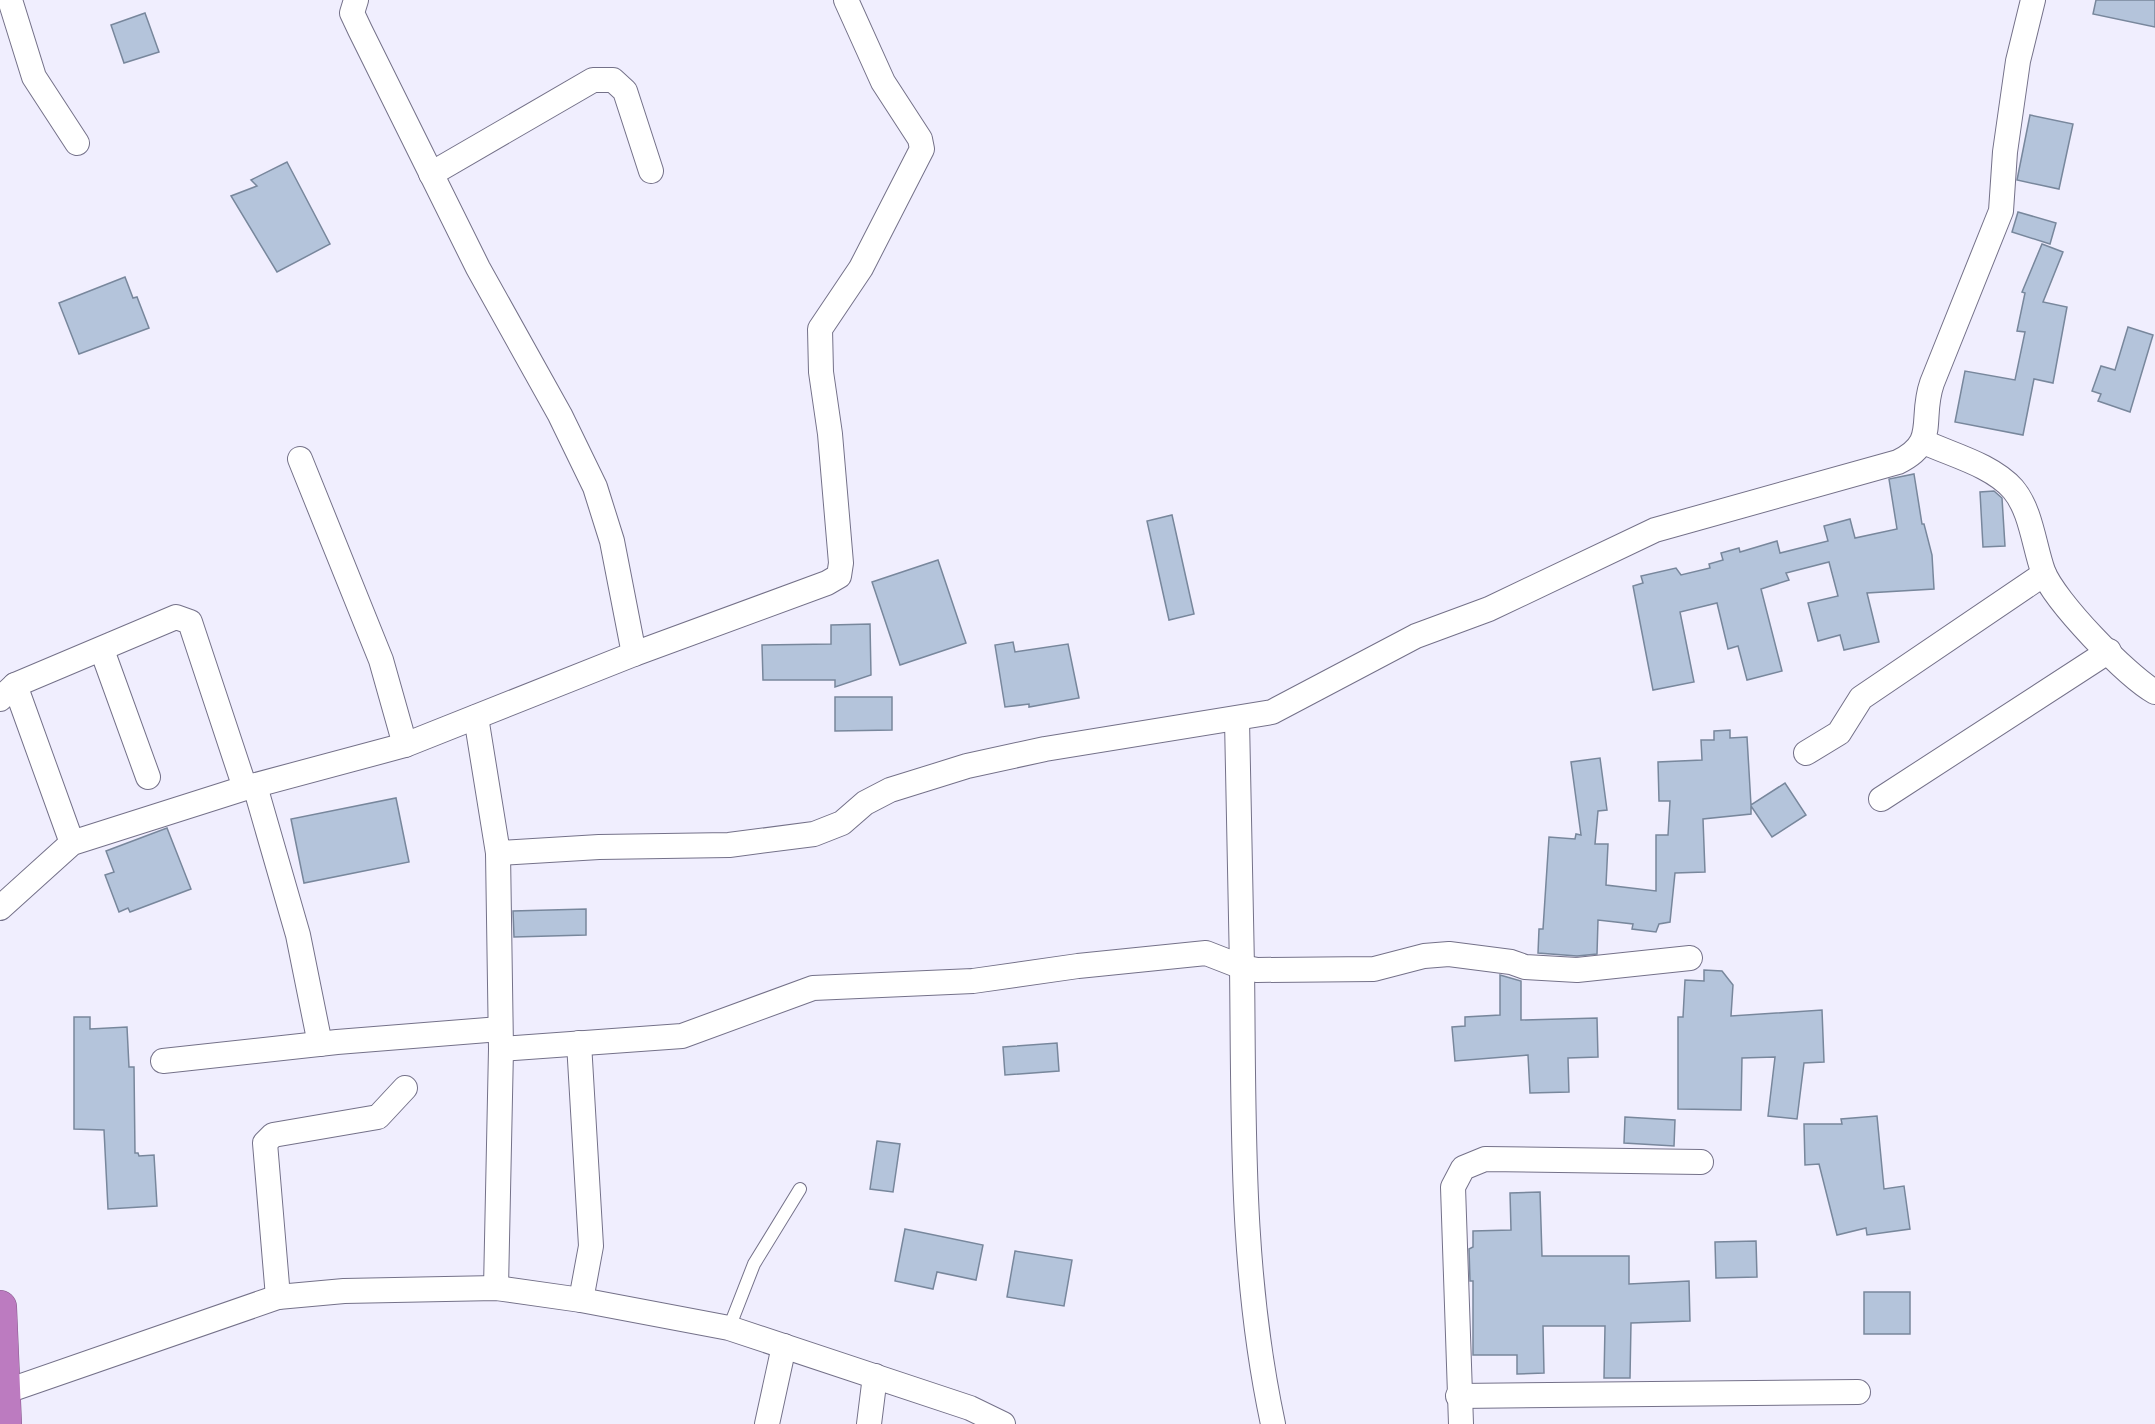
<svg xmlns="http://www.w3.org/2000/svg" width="2155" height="1424" viewBox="0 0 2155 1424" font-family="'Archivo Narrow',sans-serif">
<rect width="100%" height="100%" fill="#f0eefe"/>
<g fill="#b4c4db" stroke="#78879c" stroke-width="1.5">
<path d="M 2096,0 L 2155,0 L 2155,27 L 2093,14 Z"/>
<path d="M 145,13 L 159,52 L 124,63 L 111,25 Z"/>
<path d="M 2030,115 L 2073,124 L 2059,189 L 2017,180 Z"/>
<path d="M 287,162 L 330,244 L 277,272 L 231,196 L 257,186 L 251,180 Z"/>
<path d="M 2018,212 L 2056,223 L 2050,244 L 2012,232 Z"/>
<path d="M 2042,244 L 2063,252 L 2043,302 L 2067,307 L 2053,383 L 2034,379 L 2023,435 L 1955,422 L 1965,371 L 2015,380 L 2025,332 L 2017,331 L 2025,293 L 2022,292 Z"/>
<path d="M 125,277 L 133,298 L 137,297 L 149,328 L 79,354 L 59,303 Z"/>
<path d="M 2128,327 L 2153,335 L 2130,412 L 2098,401 L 2101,394 L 2092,391 L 2101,366 L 2115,370 Z"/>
<path d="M 1914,474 L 1922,524 L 1924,524 L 1932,555 L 1934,589 L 1867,593 L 1879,642 L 1844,650 L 1840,635 L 1818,641 L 1808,603 L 1838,596 L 1829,562 L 1786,573 L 1789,580 L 1761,589 L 1782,671 L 1747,680 L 1738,646 L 1728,649 L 1717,603 L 1680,612 L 1694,682 L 1653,690 L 1633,586 L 1643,583 L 1641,576 L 1676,568 L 1681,575 L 1710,568 L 1709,564 L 1723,560 L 1721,553 L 1739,548 L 1740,552 L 1777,541 L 1780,553 L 1828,541 L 1824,526 L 1850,519 L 1855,538 L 1897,529 L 1889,479 Z"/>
<path d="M 1994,491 L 2002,498 L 2005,546 L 1983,547 L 1980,492 Z"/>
<path d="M 1172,515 L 1194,614 L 1169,620 L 1147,521 Z"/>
<path d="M 938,560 L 966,643 L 900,665 L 872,582 Z"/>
<path d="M 870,624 L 871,675 L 835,687 L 835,680 L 763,680 L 762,645 L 831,644 L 831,625 Z"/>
<path d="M 1013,642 L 1015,652 L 1068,644 L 1079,698 L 1029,707 L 1029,704 L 1005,707 L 995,645 Z"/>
<path d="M 835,697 L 892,697 L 892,730 L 835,731 Z"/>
<path d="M 1730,730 L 1730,738 L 1747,737 L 1751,805 L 1785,783 L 1806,815 L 1772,837 L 1751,806 L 1751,814 L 1703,819 L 1705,872 L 1675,873 L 1670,922 L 1659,924 L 1656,932 L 1632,929 L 1633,924 L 1598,920 L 1597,954 L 1577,956 L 1538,953 L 1539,929 L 1543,929 L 1549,837 L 1575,839 L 1576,834 L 1581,835 L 1571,762 L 1600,758 L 1607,810 L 1598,811 L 1595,844 L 1608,844 L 1606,885 L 1656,891 L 1656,835 L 1668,835 L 1670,801 L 1659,801 L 1658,762 L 1702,760 L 1701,740 L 1714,740 L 1714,731 Z"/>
<path d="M 396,798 L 409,862 L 304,883 L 291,819 Z"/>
<path d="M 167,828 L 191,889 L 130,912 L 128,908 L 119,912 L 105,875 L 114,872 L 106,851 Z"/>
<path d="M 586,909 L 586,935 L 514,937 L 513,911 Z"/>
<path d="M 1704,970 L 1722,971 L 1733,985 L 1731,1016 L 1822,1010 L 1824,1062 L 1804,1063 L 1797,1119 L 1768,1116 L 1775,1057 L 1742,1058 L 1741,1110 L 1678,1109 L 1678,1017 L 1683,1017 L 1685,980 L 1704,981 Z"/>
<path d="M 1500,975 L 1521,981 L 1521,1020 L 1597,1018 L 1598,1057 L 1568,1058 L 1569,1092 L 1530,1093 L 1528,1055 L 1455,1061 L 1452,1027 L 1465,1026 L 1465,1017 L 1500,1015 Z"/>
<path d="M 74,1017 L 90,1017 L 90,1029 L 127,1027 L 129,1067 L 134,1067 L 135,1153 L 138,1153 L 139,1156 L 154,1155 L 157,1206 L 108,1209 L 104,1130 L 74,1129 Z"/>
<path d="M 1057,1043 L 1059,1071 L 1005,1075 L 1003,1047 Z"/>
<path d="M 1877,1116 L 1884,1189 L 1904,1186 L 1910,1229 L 1867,1235 L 1866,1228 L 1837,1235 L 1819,1164 L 1805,1165 L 1804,1124 L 1842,1124 L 1841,1119 Z"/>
<path d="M 1625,1117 L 1675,1120 L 1674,1146 L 1624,1143 Z"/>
<path d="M 877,1141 L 900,1144 L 893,1192 L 870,1189 Z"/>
<path d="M 1540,1192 L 1542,1256 L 1629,1256 L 1629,1284 L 1689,1281 L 1690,1321 L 1631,1323 L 1630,1378 L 1604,1378 L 1605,1326 L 1543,1326 L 1544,1373 L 1517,1374 L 1517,1355 L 1473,1355 L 1473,1281 L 1470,1281 L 1469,1249 L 1473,1247 L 1473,1231 L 1511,1230 L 1510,1193 Z"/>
<path d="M 905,1229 L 983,1245 L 976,1280 L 937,1272 L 933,1289 L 895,1281 Z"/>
<path d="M 1756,1241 L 1757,1277 L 1716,1278 L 1715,1242 Z"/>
<path d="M 1015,1251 L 1072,1260 L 1064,1306 L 1007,1297 Z"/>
<rect x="1864" y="1292" width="46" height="42"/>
</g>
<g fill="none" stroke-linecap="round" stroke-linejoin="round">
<g stroke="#747189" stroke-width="14">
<path id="lane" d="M 729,1328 L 754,1264 L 800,1189"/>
</g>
<g stroke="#747189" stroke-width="26">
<g id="street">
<path d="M 10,0 L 34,77 L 77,143"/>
<path d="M 356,0 L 352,13 L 360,30 L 478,268 L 560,415 L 595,487 L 612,541 L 634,654"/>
<path d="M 431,174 L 593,80 L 613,80 L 625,91 L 651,171"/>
<path d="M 1924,442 C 1952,455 1992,465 2013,489 C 2031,510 2034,546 2043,571 C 2054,601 2127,676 2155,692"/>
<path d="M 300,459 L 381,660 L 405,745"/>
<path d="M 102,650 L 148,777"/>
<path d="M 15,685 L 72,843"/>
<path d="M 0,699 L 15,685 L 176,617 L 190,622 L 245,788"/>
<path d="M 476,717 L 498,853 L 501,1049 L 496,1288"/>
<path d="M 1806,753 L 1839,733 L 1861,698 L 2044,574"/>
<path d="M 255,786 L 298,935 L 320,1044"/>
<path d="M 1881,799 L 2109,651"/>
<path d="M 498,853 L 599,847 L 729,845 L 814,834 L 842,823 L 865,803 L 890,790 L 967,766 L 1045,749 L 1272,712 L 1416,636 L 1489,609 L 1655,530 L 1898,462 C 1939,442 1919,420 1932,383 L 2001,211 L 2005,152 L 2018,61 L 2033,0"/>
<path d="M 0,908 L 72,843 L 245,788 L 405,745 L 634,654 L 827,583 L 839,576 L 841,563 L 830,434 L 821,372 L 820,329 L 861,268 L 922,149 L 920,139 L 883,82 L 846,0"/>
<path d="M 579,1043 L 591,1246 L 581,1300"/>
<path d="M 501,1049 L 682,1036 L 813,988 L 973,981 L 1078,966 L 1206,953 L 1242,967 L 1237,720"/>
<path d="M 163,1061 L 337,1042 L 500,1029"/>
<path d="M 278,1297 L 265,1143 L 273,1135 L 378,1117 L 405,1088"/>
<path d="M 4,1392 L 278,1297 L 344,1291 L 496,1288 L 581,1300 L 729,1328 L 970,1408 L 1003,1424"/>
<path d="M 1458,1396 L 1858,1392"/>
<path d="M 767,1424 L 784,1346"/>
<path d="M 869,1424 L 875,1376"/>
<path d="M 1273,1424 C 1240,1270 1244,1123 1242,967 L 1257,970 L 1374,969 L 1424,956 L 1449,954 L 1511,962 L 1525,967 L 1577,970 L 1690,958"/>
<path d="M 1461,1424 L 1453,1187 L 1463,1168 L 1485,1159 L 1701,1162"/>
</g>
</g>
<g stroke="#835888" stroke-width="34">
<path id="highway" d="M 0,1307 L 5,1424"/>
</g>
<use href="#lane" stroke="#fff" stroke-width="12"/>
<use href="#street" stroke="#fff" stroke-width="24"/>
<use href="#highway" stroke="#bc7bc0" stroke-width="33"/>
</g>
</svg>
